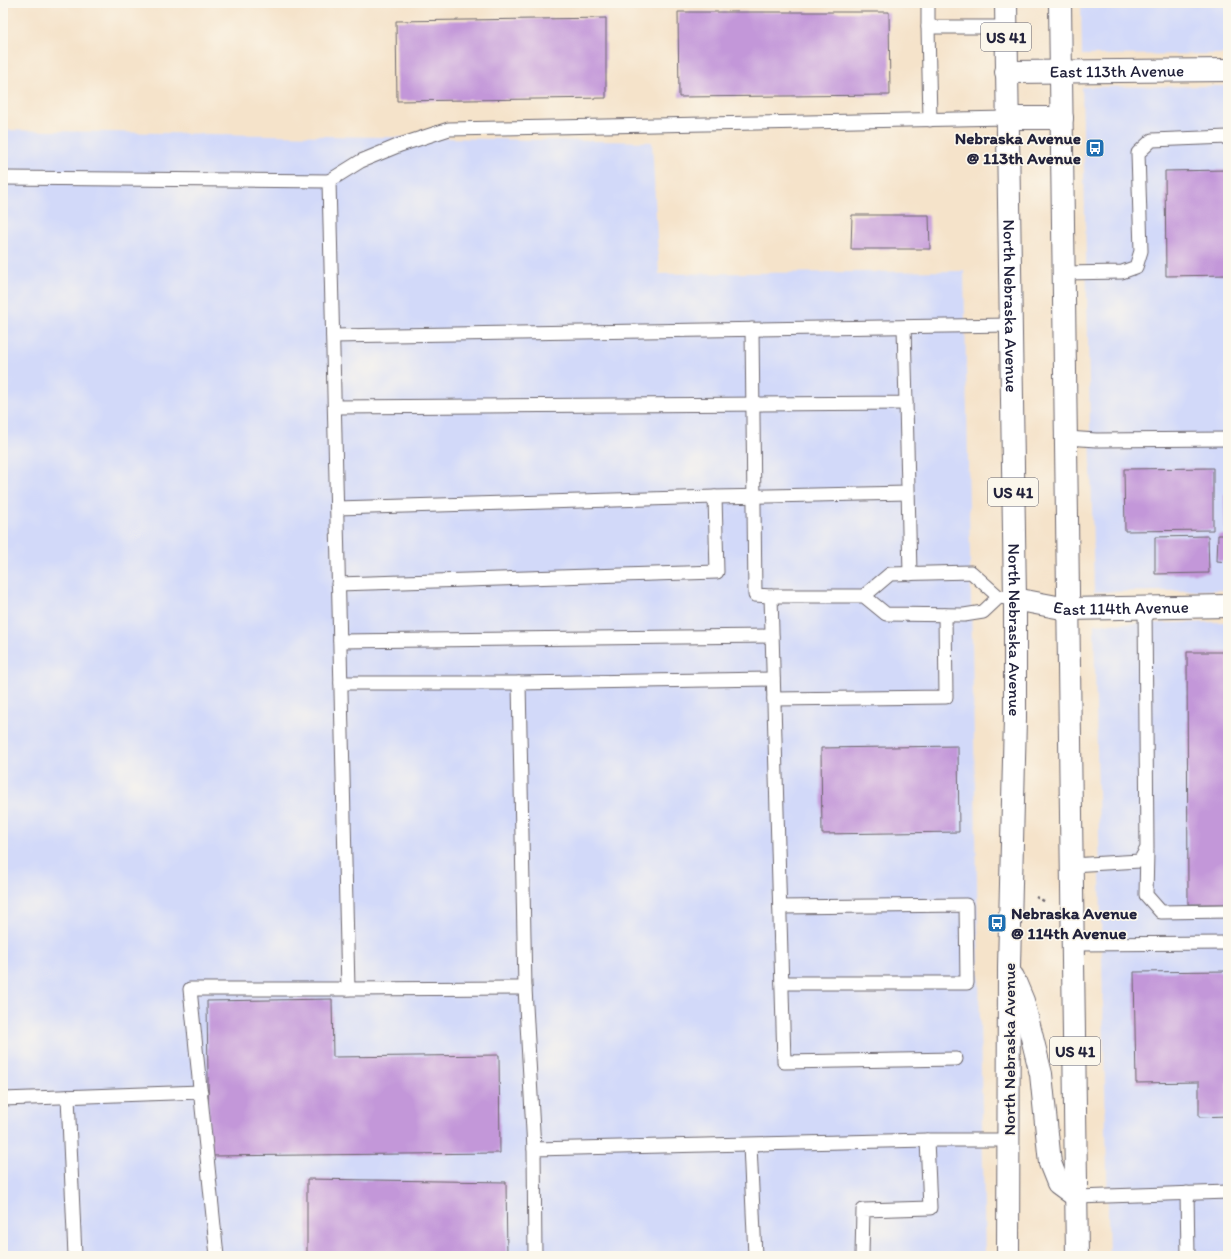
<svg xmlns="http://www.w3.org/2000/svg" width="1231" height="1259" viewBox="0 0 1231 1259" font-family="Itim,sans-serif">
<rect width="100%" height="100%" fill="#fbf7ec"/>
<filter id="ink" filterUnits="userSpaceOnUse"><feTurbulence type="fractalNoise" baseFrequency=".025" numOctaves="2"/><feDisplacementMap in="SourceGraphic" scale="8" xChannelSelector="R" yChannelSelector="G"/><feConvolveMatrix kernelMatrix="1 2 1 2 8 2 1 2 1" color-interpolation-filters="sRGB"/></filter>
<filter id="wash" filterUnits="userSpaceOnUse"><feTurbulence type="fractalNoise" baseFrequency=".012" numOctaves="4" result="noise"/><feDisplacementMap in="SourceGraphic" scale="16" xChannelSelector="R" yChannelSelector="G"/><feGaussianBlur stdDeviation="0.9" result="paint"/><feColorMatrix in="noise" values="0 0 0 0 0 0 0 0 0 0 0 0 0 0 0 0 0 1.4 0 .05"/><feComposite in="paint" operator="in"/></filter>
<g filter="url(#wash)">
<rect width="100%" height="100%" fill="#f5e3ca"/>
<g fill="#d2d9f9">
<path d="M 1081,3 L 1228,3 L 1228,54 L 1082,55 Z"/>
<path d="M 1228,86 L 1228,590 L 1094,592 L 1082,87 Z"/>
<path d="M 3,130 L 652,142 L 659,274 L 964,271 L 985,1256 L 3,1256 Z"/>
<path d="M 1228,622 L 1228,1256 L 1109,1256 L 1094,624 Z"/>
</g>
<g id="blocks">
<g fill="#c397d9">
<path d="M 678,12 L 889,12 L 890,95 L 679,97 Z"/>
<path d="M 606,18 L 606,98 L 397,101 L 396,21 Z"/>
<path d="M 1228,170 L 1228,275 L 1166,276 L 1165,171 Z"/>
<path d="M 852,215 L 929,215 L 930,249 L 851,249 Z"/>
<path d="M 1213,468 L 1213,530 L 1125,531 L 1124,469 Z"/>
<path d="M 1224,494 L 1228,494 L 1228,529 L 1225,529 Z"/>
<path d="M 1218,535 L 1228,535 L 1228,562 L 1217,561 Z"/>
<path d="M 1208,536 L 1209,573 L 1155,574 L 1155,537 Z"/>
<path d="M 1187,652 L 1228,652 L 1228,904 L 1188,904 Z"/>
<path d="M 958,746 L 959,832 L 822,834 L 821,748 Z"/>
<path d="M 1228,971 L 1228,1116 L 1199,1117 L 1199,1082 L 1136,1083 L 1134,972 Z"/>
<path d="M 332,999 L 333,1057 L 499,1055 L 500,1153 L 209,1156 L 207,1001 Z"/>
<path d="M 307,1179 L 506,1182 L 507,1256 L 307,1256 Z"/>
</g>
</g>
</g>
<g filter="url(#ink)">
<use href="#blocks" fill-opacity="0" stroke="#6c666d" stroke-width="1"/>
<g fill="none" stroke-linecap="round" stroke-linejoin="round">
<g stroke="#6c666d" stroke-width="15">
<g id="service">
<path d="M 928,3 L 928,27 L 1006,27"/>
<path d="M 928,27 L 930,120"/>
<path d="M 3,178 L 329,181 L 348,989 L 525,988 L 534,1149 L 927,1140 L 1008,1140"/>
<path d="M 329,181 L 361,161 L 400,145 L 449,129 L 1007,118"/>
<path d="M 1064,273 L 1122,272 L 1136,267 L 1141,251 L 1138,153 L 1152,140 L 1228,137"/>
<path d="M 752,329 L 755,595 L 771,596"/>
<path d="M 333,336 L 1010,325"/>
<path d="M 906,403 L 910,574"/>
<path d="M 335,407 L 906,403 L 904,327"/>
<path d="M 1067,438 L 1096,440 L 1228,439"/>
<path d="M 715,497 L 908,493"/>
<path d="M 337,508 L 715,497 L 717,572 L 338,584"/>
<path d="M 864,596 L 890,574 L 971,572 L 999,597 L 1007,598"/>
<path d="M 340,641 L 772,636"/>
<path d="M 341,683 L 519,683 L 773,679"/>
<path d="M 519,683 L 525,988"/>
<path d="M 774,699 L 946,697 L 945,615"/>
<path d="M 1147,851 L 1146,895 L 1161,912 L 1228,911"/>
<path d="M 1071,865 L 1140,861 L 1147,848 L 1145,608"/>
<path d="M 780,907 L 966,905 L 967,983 L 782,983"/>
<path d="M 1073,944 L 1228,943"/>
<path d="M 956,1059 L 784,1062 L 771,596 L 864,596 L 886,614 L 964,615 L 983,612 L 999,597"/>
<path d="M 68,1097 L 75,1256"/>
<path d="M 3,1099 L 201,1092"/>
<path d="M 750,1145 L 755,1256"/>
<path d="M 534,1149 L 535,1256"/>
<path d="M 1187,1193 L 1188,1256"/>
<path d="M 1077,1197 L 1228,1192"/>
<path d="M 217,1256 L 190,989 L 348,989"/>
<path d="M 862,1256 L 863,1210 L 930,1208 L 927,1140"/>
</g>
</g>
<g stroke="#6c666d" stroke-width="24">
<g id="minor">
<path id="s1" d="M 1006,72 L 1228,70"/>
<path id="s2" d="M 1015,599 L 1067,609 L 1228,606"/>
</g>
</g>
<g stroke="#6c666d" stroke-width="24">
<g id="primary">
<path id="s3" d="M 1006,3 L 1015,599 L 1015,718 L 1009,967 L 1008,1256"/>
<path d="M 1060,3 L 1077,1256"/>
<path d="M 1007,118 L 1062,118"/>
<path d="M 1013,977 L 1023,1001 L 1041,1074 L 1050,1163 L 1058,1183 L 1077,1197"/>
</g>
</g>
<path stroke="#6c666d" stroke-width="2.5" stroke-dasharray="3 3" stroke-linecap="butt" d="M 1036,897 L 1046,902"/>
<use href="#service" stroke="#fff" stroke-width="13"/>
<use href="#minor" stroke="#fff" stroke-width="22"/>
<use href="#primary" stroke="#fff" stroke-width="22"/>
</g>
</g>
<defs>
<g id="bus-square" transform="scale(1)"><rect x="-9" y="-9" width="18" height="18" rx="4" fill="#1f6fb2" stroke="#fbf7ec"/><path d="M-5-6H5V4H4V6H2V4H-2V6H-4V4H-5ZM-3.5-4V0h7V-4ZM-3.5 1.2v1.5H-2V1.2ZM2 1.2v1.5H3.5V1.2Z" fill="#fff"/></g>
</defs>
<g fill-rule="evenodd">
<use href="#bus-square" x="1095" y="148"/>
<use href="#bus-square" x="997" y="923"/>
</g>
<g text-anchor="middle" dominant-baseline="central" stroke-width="3.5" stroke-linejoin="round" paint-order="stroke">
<g fill="#fbf7ec" stroke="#636270" stroke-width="1">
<rect x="981" y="23" width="50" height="28" rx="3"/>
<rect x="988" y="478" width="50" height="28" rx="3"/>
<rect x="1050" y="1037" width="50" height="28" rx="3"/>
</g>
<g font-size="16" font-weight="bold" fill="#22223b">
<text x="1006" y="37">US 41</text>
<text x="1013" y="492">US 41</text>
<text x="1075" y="1051">US 41</text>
</g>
<g font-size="17" fill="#22223b" stroke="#fbf7ec">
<text stroke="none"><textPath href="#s1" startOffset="111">East 113th Avenue</textPath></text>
<text stroke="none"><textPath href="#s3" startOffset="303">North Nebraska Avenue</textPath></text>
<text stroke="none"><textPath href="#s2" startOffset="107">East 114th Avenue</textPath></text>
<text stroke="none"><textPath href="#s3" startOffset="627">North Nebraska Avenue</textPath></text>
<text transform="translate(1009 1049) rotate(-90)">North Nebraska Avenue</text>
</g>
<g font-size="17" font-weight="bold" fill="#22223b" stroke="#fbf7ec" text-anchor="end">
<text x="1081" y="138">Nebraska Avenue<tspan x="1081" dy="20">@ 113th Avenue</tspan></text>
<text x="1011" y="913" text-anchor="start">Nebraska Avenue<tspan x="1011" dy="20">@ 114th Avenue</tspan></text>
</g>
</g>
<rect width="1231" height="1259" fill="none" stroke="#fbf7ec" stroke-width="16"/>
</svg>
